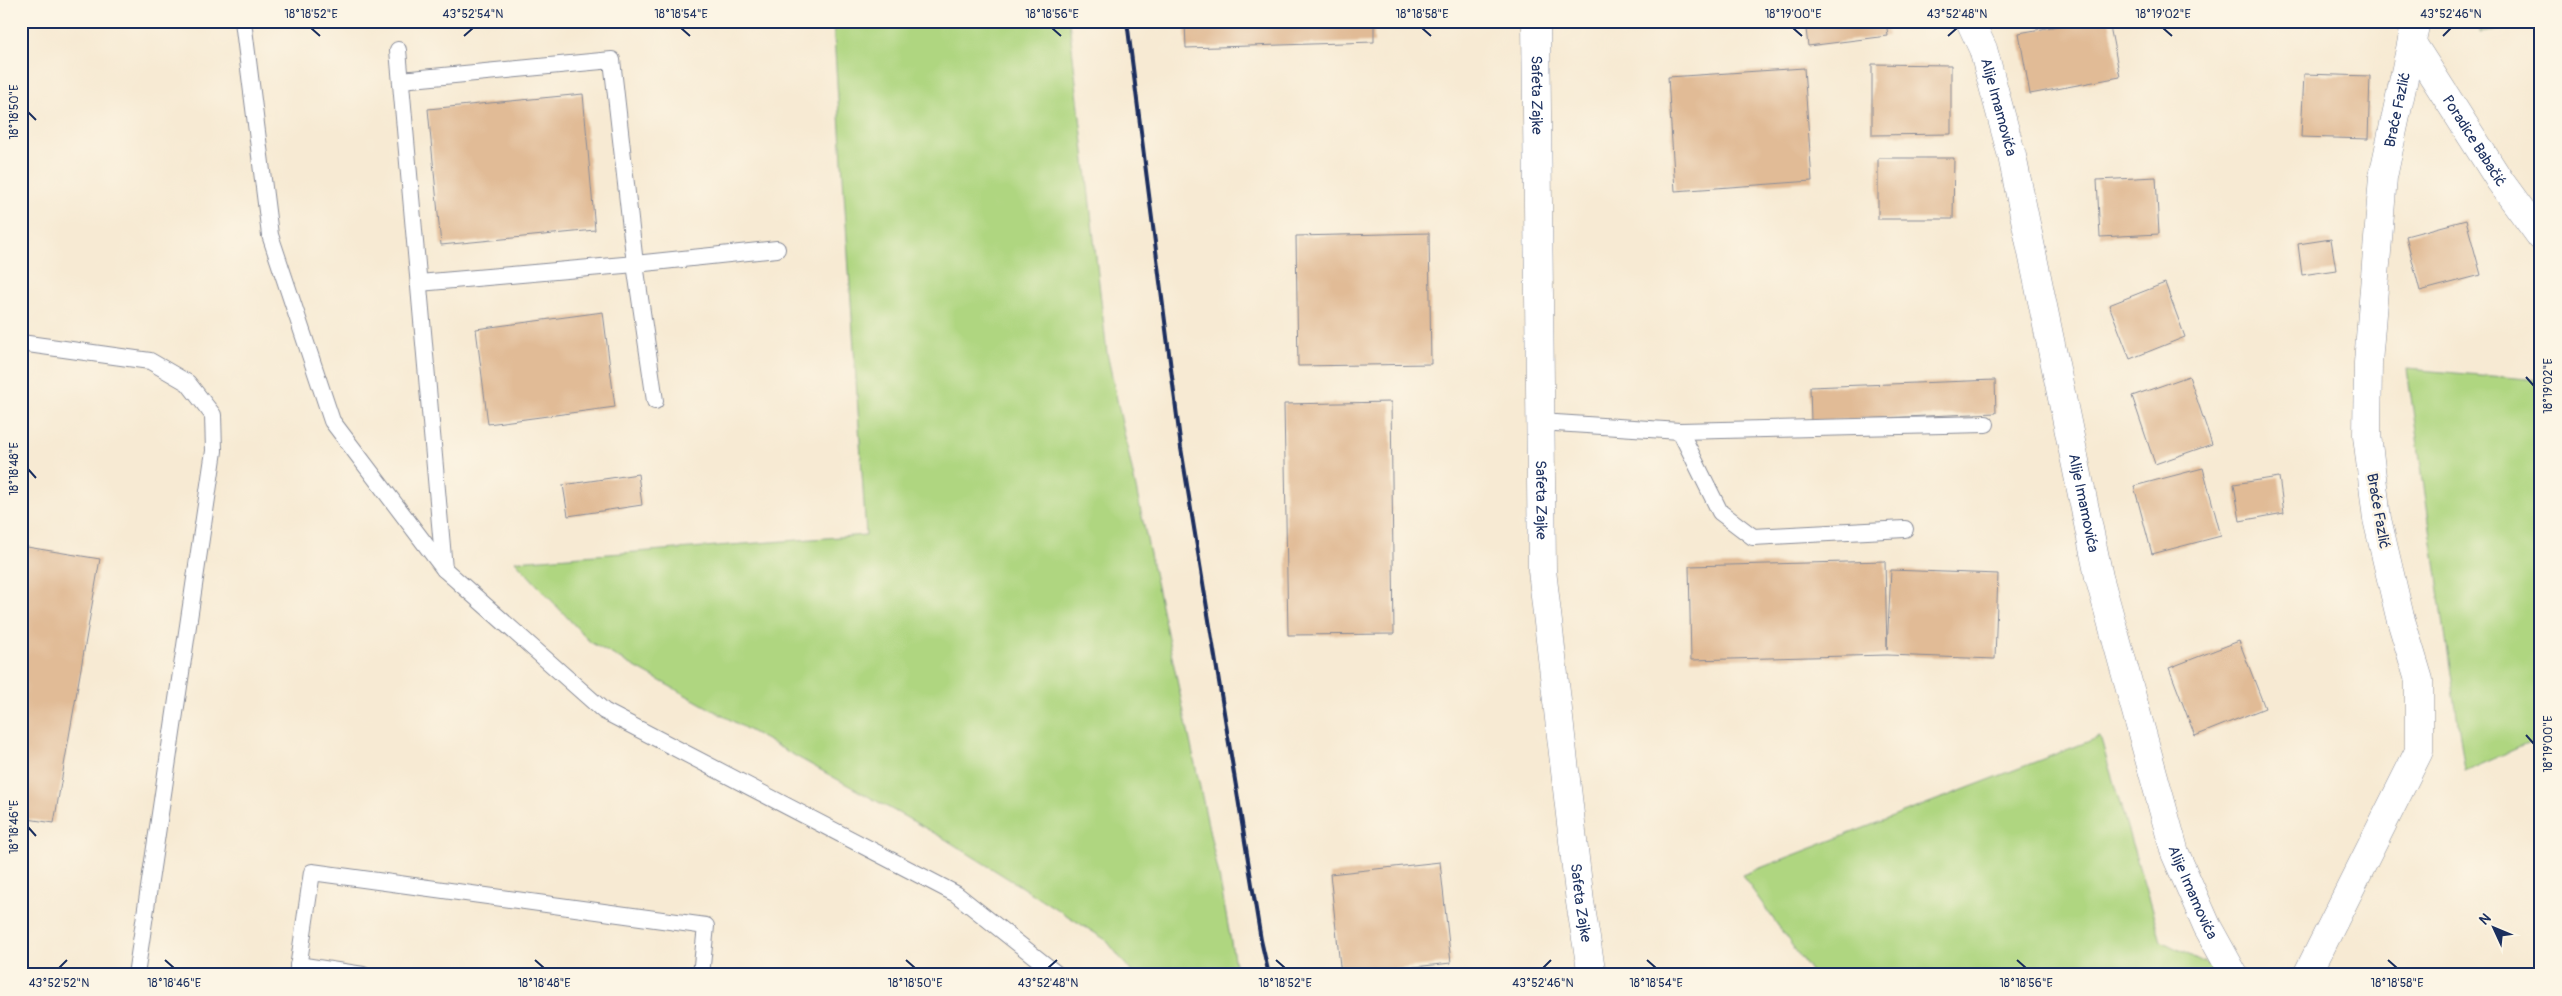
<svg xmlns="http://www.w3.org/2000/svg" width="2562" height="996" viewBox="0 0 2562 996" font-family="Pangolin,sans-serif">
<rect width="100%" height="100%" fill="#fcf5e5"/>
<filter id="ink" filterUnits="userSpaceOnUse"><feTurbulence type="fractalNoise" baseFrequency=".02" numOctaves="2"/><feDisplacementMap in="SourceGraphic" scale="10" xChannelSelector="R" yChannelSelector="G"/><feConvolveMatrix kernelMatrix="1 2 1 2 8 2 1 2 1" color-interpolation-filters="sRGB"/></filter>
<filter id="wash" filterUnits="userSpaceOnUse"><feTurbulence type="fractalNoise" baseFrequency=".0096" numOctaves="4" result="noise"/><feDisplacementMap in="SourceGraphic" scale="20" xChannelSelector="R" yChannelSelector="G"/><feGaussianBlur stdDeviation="1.12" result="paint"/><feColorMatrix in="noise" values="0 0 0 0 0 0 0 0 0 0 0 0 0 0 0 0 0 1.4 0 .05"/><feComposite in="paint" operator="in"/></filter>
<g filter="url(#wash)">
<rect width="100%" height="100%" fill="#f7ead3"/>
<g fill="#afd680" stroke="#65826f">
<path d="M 833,21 L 1069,21 L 1107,353 L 1219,876 L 1237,975 L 1134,975 L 1106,940 L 945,839 L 590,642 L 515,561 L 866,535 Z"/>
<path d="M 2480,21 L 2541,21 L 2541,24 L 2480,33 Z"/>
<path d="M 2407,369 L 2541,380 L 2541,738 L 2465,771 Z"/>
<path d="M 2100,737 L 2161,941 L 2229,975 L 1813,975 L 1742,875 Z"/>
</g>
<g id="blocks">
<g fill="#e1bb96">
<path d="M 1185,21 L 1374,21 L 1374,42 L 1186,48 Z"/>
<path d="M 1805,21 L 1886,21 L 1888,36 L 1808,46 Z"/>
<path d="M 2085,21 L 2109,21 L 2120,77 L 2030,94 L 2019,33 Z"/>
<path d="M 1872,64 L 1951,65 L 1951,134 L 1872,135 Z"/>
<path d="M 1804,68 L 1812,181 L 1675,191 L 1668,77 Z"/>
<path d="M 2304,74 L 2370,76 L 2368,139 L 2301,137 Z"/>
<path d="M 583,94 L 595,230 L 441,245 L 428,109 Z"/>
<path d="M 1878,158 L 1954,158 L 1953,219 L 1878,219 Z"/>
<path d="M 2156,177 L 2159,234 L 2100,237 L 2097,180 Z"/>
<path d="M 2466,220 L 2481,275 L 2420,291 L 2406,236 Z"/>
<path d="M 1429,233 L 1431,364 L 1298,366 L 1296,236 Z"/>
<path d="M 2331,239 L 2336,270 L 2302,275 L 2298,244 Z"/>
<path d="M 2165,283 L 2185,337 L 2130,359 L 2109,305 Z"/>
<path d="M 603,312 L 615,407 L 488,424 L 476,329 Z"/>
<path d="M 2189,376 L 2212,444 L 2155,464 L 2132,396 Z"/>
<path d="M 1995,380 L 1996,413 L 1811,421 L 1810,387 Z"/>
<path d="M 1391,402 L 1394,634 L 1288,635 L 1284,404 Z"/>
<path d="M 2203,468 L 2221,536 L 2152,554 L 2134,486 Z"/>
<path d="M 638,474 L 642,505 L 568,516 L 563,485 Z"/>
<path d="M 2279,477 L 2284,513 L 2240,521 L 2234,484 Z"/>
<path d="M 21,546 L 100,559 L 54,823 L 21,818 Z"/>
<path d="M 1885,561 L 1887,649 L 1891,570 L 1998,574 L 1995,659 L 1887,655 L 1691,660 L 1689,566 Z"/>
<path d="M 2239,641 L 2265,708 L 2195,736 L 2169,668 Z"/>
<path d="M 1440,862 L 1451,963 L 1341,975 L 1330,874 Z"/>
</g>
</g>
</g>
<g filter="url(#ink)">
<use href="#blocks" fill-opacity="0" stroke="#898c98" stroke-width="1"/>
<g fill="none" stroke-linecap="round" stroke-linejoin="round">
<g stroke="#898c98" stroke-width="18">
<g id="lane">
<path d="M 243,21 L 270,235 L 332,421 L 444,569 L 604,711 L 956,894 L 1058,975"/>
<path d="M 398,50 L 444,569"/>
<path d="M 401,80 L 612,60 L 635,264 L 419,283"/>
<path d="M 21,343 L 150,361 L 188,383 L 213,415 L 214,451 L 136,975"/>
<path d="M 655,401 L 635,264 L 777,249"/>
<path d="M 1540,422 L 1680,431 L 1720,512 L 1753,537 L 1905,529"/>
<path d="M 1680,431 L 1986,424"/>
<path d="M 298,965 L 363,975"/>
<path d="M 297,975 L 312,872 L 706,926 L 701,975"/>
</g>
</g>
<g stroke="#898c98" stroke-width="29">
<g id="street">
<path id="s1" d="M 1970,21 L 1983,49 L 2012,156 L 2099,577 L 2175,853 L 2207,926 L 2234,975"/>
<path id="s2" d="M 2412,43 L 2500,181 L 2541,237"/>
<path id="s3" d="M 2307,975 L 2419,751 L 2419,680 L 2400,617 L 2377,519 L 2367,435 L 2368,363 L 2383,177 L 2416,21"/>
</g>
</g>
<g stroke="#898c98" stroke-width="29">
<g id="primary">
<path id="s4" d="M 1536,21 L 1542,570 L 1580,902 L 1592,975"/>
</g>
</g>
<use href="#lane" stroke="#fff" stroke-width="16"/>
<use href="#street" stroke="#fff" stroke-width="28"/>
<use href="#primary" stroke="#fff" stroke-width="28"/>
<path stroke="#1b2f5e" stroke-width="4" d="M 1127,21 L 1181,448 L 1261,940 L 1269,975"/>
</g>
</g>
<path fill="none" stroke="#1b2f5e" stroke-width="2" d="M 311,28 L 320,36M 681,28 L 690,36M 1052,28 L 1061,36M 1422,28 L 1431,36M 1793,28 L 1802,36M 2163,28 L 2172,36M 464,36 L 473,28M 1948,36 L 1957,28M 2443,36 L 2451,28M 28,112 L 36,120M 2526,377 L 2534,386M 28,469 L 36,478M 2526,735 L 2534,744M 28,827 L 36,836M 165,960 L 174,968M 535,960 L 544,968M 906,960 L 915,968M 1276,960 L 1285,968M 1647,960 L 1656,968M 2017,960 L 2026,968M 2388,960 L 2397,968M 59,968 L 67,960M 1048,968 L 1057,960M 1543,968 L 1551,960"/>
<g text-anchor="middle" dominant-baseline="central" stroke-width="5" stroke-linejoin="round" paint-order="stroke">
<g font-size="15" fill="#1b2f5e" stroke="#fcf5e5">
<text stroke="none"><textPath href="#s4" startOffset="74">Safeta Zajke</textPath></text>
<text stroke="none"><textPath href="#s1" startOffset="91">Alije Imamovića</textPath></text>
<text stroke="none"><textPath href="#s3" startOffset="900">Braće Fazlić</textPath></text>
<text stroke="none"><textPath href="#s2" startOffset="116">Poradice Babačić</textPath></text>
<text stroke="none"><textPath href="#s4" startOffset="479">Safeta Zajke</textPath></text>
<text stroke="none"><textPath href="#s1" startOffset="496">Alije Imamovića</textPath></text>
<text transform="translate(2378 511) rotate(80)">Braće Fazlić</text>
<text stroke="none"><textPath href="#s1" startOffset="901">Alije Imamovića</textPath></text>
<text stroke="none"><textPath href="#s4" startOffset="884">Safeta Zajke</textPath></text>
</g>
</g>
<rect width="2562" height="996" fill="none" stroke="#fcf5e5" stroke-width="55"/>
<g transform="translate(2494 928) rotate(314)" stroke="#fcf5e5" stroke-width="4" paint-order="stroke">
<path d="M0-4L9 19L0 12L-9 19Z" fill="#1b2f5e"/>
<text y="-8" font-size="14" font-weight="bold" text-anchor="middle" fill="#1b2f5e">N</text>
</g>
<rect x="28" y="28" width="2506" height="940" fill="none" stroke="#1b2f5e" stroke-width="2"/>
<g font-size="12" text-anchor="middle" fill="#1b2f5e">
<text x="311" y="18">18°18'52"E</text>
<text x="473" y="18">43°52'54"N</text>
<text x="681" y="18">18°18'54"E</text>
<text x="1052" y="18">18°18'56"E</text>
<text x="1422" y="18">18°18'58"E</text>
<text x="1793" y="18">18°19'00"E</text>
<text x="1957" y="18">43°52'48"N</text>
<text x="2163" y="18">18°19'02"E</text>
<text x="2451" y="18">43°52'46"N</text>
<text transform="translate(14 112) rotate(-90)" y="4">18°18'50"E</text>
<text transform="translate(2548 386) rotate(-90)" y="4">18°19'02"E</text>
<text transform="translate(14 469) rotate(-90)" y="4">18°18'48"E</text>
<text transform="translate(2548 744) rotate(-90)" y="4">18°19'00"E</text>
<text transform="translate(14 827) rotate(-90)" y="4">18°18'46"E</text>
<text x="59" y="987">43°52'52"N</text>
<text x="174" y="987">18°18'46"E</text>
<text x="544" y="987">18°18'48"E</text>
<text x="915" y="987">18°18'50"E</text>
<text x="1048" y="987">43°52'48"N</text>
<text x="1285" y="987">18°18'52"E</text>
<text x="1543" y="987">43°52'46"N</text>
<text x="1656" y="987">18°18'54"E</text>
<text x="2026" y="987">18°18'56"E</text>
<text x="2397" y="987">18°18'58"E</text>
</g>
</svg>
